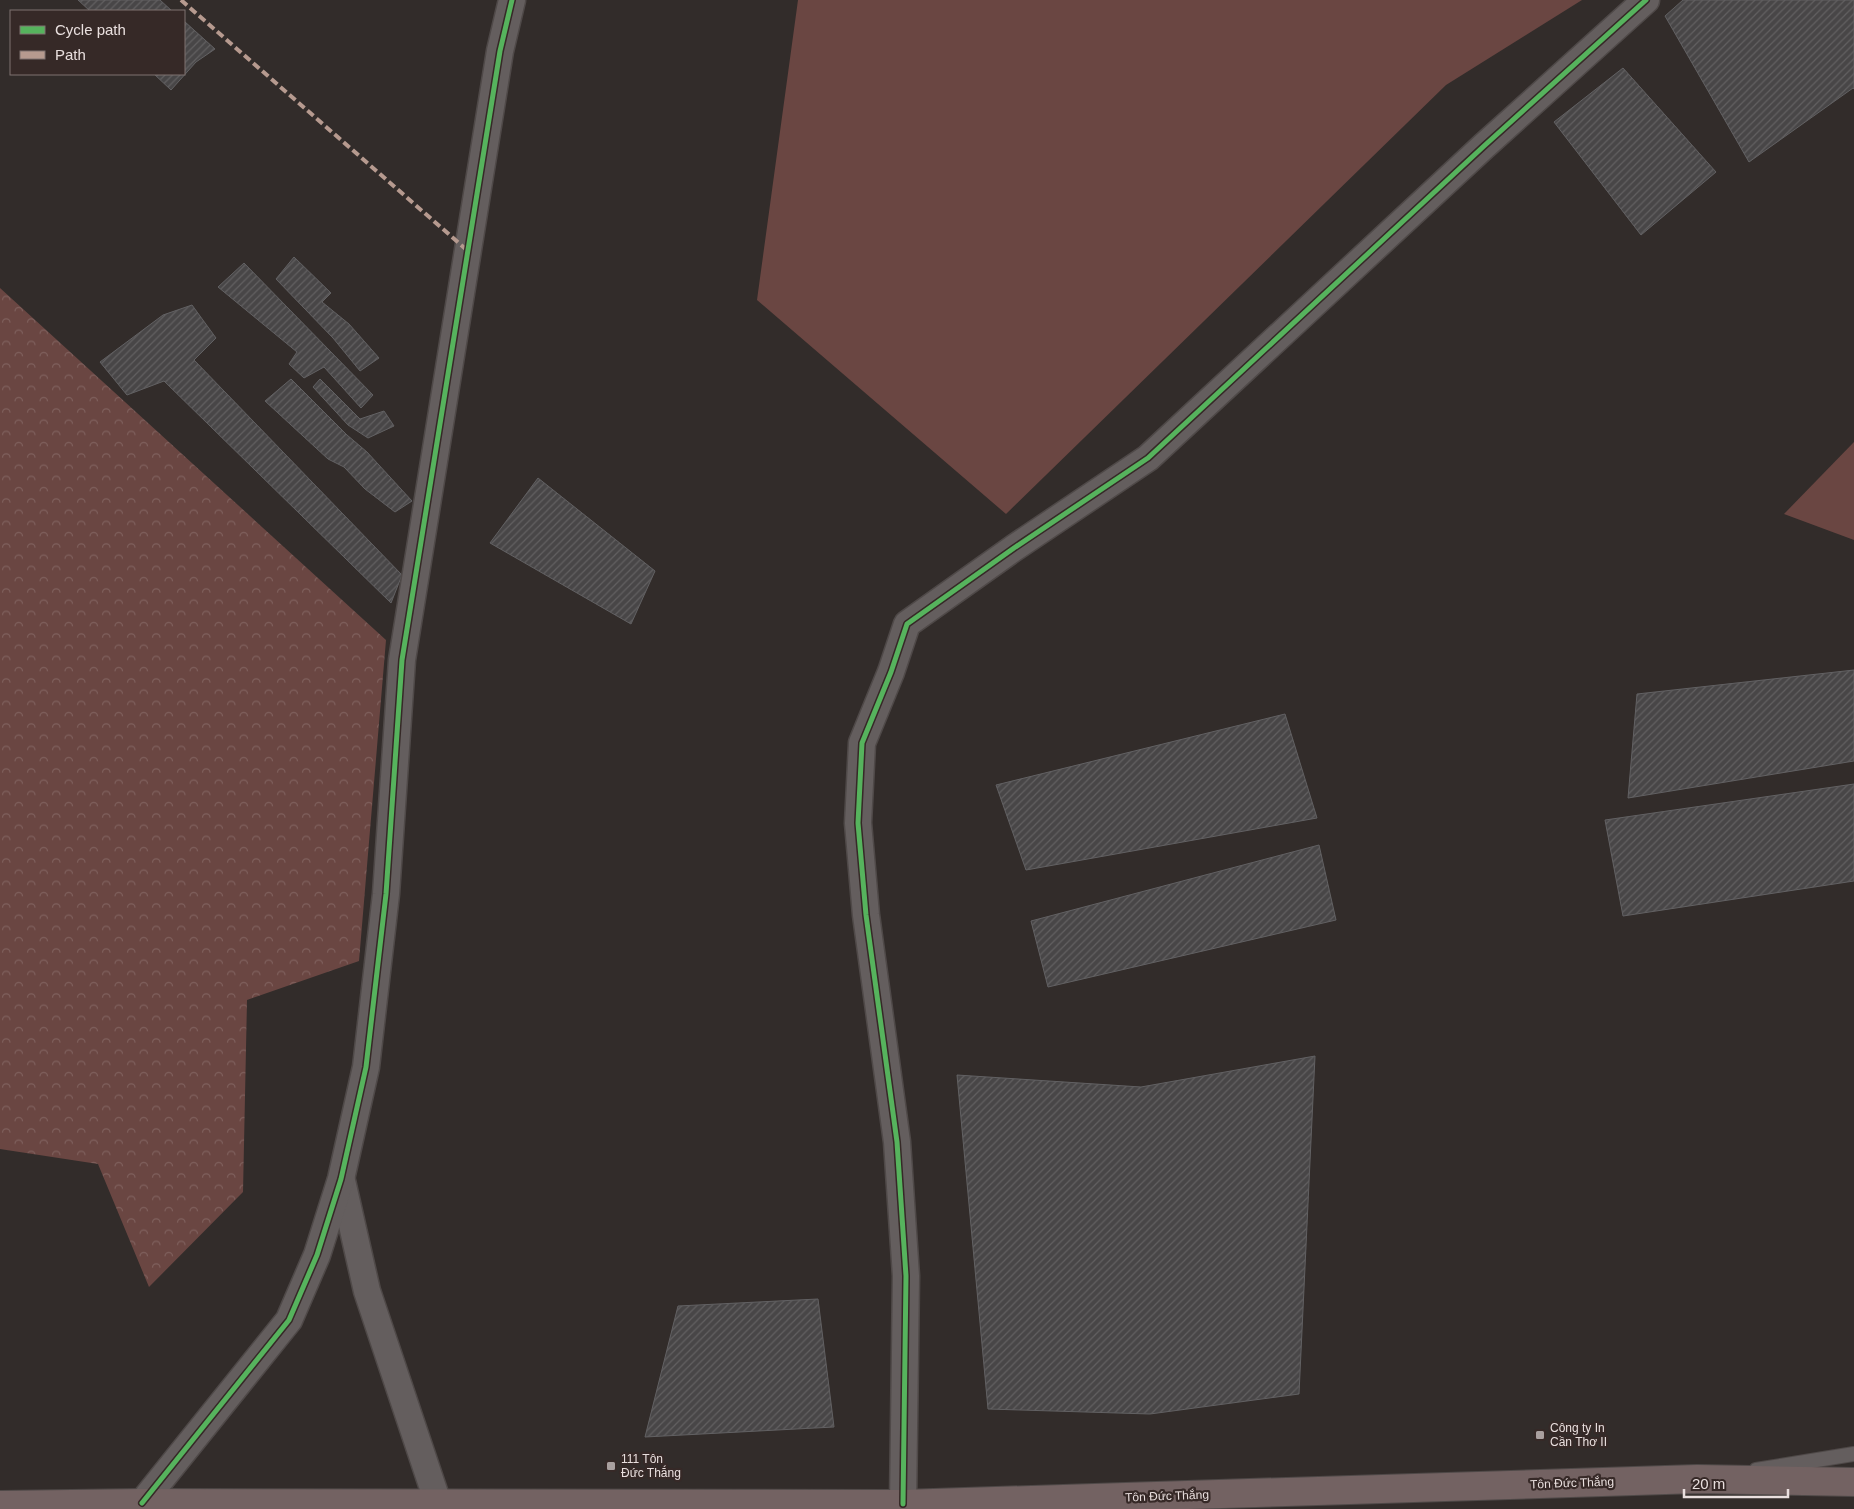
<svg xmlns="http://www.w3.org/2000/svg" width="1854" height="1509" viewBox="0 0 1854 1509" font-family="Arial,sans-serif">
<defs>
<pattern id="forest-crowns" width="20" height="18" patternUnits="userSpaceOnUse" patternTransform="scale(1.25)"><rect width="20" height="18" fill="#6a4642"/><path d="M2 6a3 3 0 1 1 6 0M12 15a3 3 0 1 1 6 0" fill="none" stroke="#7f605d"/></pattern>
<pattern id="building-hatch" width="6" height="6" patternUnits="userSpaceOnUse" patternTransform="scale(1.25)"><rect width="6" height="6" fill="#484647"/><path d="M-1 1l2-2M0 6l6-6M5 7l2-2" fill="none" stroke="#626061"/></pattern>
</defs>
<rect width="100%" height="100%" fill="#322c2a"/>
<g fill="#6a4642">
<path d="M 798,0 L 1582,0 L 1446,85 L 1006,514 L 757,300 Z"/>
<path d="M 1854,442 L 1854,540 L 1784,514 Z"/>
</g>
<path fill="url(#forest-crowns)" d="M 0,288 L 386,640 L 359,961 L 247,1000 L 243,1192 L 149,1287 L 98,1164 L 0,1149 Z"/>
<g fill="url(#building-hatch)" stroke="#626163">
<path d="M 78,0 L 160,0 L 172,11 L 90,11 Z"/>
<path d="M 1683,0 L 1854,0 L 1854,89 L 1853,88 L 1749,162 L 1665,16 Z"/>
<path d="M 184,21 L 215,49 L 196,62 L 171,90 L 154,74 L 184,74 Z"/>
<path d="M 1623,68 L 1716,172 L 1641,235 L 1554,122 Z"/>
<path d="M 294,257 L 331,293 L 322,302 L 349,324 L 379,358 L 360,371 L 333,338 L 276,279 Z"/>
<path d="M 244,263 L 373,395 L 361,408 L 324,367 L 304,378 L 289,364 L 297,352 L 218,287 Z"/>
<path d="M 192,305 L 216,338 L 194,360 L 402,575 L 391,603 L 164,381 L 127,395 L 100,362 L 163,315 Z"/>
<path d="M 291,379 L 347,435 L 367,452 L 412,501 L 395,512 L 365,489 L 344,467 L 328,459 L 265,401 Z"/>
<path d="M 320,379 L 360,419 L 384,411 L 394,426 L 368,438 L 348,425 L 313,387 Z"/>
<path d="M 538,478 L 655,571 L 631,624 L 490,543 Z"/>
<path d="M 1854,670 L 1854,761 L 1628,798 L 1637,694 Z"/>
<path d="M 1285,714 L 1317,818 L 1026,870 L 996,785 Z"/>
<path d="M 1854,784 L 1854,881 L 1623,916 L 1605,820 Z"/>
<path d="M 1319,845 L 1336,920 L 1048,987 L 1031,921 Z"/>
<path d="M 1315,1056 L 1299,1394 L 1150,1414 L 988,1409 L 957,1075 L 1141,1087 Z"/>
<path d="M 818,1299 L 834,1427 L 645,1437 L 678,1306 Z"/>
</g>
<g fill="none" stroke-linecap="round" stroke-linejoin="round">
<g stroke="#4f4948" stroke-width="16">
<path id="service" d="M 1756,1470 L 1854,1454"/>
</g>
<g stroke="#4f4948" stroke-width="29">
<g id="minor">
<path d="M 342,1181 L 367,1291 L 438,1503"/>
<path d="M 142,1503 L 289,1320 L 317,1255 L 341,1179 L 366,1067 L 386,894 L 402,660 L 500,51 L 512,0"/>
<path d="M 903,1504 L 906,1276 L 897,1142 L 866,915 L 858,823 L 862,743 L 891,672 L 907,624 L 1014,548 L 1148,458 L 1484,146 L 1646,0"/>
</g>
</g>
<g stroke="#4f4948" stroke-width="30">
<path id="trunk" d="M 0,1505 L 142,1503 L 903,1504 L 1697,1479 L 1854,1482"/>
</g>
<use href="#service" stroke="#645e5e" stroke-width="14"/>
<use href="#minor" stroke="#645e5e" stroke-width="26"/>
<use href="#trunk" stroke="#736262" stroke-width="28"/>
<path stroke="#b69a8f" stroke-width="4" stroke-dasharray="8 4" stroke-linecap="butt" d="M 181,0 L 468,251"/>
<g stroke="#362927" stroke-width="8">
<g id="cycleway">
<path d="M 142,1503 L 289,1320 L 317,1255 L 341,1179 L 366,1067 L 386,894 L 402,660 L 500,51 L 512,0"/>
<path d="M 903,1504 L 906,1276 L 897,1142 L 866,915 L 858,823 L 862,743 L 891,672 L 907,624 L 1014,548 L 1148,458 L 1484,146 L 1646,0"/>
</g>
</g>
<use href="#cycleway" stroke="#56b35d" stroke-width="5"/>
</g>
<g fill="#a9a09f" stroke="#362927" stroke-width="2">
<rect x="1535" y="1430" width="10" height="10" rx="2.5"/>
<rect x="606" y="1461" width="10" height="10" rx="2.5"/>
</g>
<g text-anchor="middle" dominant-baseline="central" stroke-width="4.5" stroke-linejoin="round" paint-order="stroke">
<g font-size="12" fill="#e9dfde" stroke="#362927" text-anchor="start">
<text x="1550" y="1428">Công ty In<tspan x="1550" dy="14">Cần Thơ II</tspan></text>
<text x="621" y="1459">111 Tôn<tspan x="621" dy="14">Đức Thắng</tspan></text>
</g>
<g font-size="12" fill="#e9dfde" stroke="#362927">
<text transform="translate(1572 1483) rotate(-2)">Tôn Đức Thắng</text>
<text transform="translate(1167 1496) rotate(-2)">Tôn Đức Thắng</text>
</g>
</g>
<rect x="10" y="10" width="175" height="65" fill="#362927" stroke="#7e7270"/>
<rect x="20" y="26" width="25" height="8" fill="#56b35d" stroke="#7e7270"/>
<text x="55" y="35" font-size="15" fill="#e9dfde">Cycle path</text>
<rect x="20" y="51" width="25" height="8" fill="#b69a8f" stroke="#7e7270"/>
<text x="55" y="60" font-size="15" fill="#e9dfde">Path</text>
<path d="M1684 1489v8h104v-8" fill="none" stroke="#e9dfde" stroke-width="2.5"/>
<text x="1692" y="1489" font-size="15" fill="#e9dfde" stroke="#362927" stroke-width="4" paint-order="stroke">20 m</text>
</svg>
